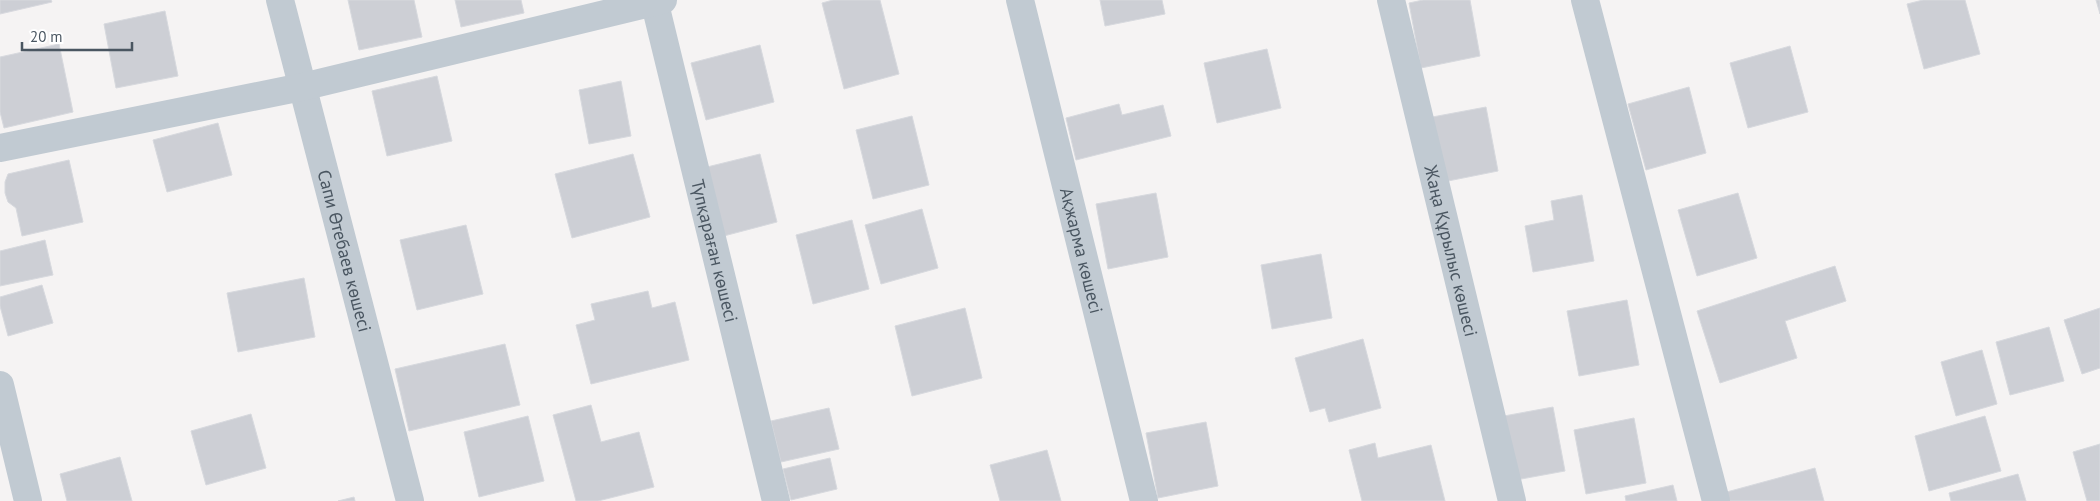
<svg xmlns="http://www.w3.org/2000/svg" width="2100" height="501" viewBox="0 0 2100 501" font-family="'PT Sans',sans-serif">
<rect width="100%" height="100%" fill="#f5f3f3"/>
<g fill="#cdcfd5" stroke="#d7d9de">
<path d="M 0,0 L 51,0 L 52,2 L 0,14 Z"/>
<path d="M 348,0 L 414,0 L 422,37 L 359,50 Z"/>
<path d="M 455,0 L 521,0 L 524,13 L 461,27 Z"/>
<path d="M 833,0 L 880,0 L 899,74 L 844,89 L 822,3 Z"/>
<path d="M 1100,0 L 1162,0 L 1165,14 L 1105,26 Z"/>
<path d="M 1423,0 L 1470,0 L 1480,56 L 1421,68 L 1409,3 Z"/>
<path d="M 1923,0 L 1965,0 L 1980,54 L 1924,69 L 1907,4 Z"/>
<path d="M 2096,0 L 2100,0 L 2100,14 Z"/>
<path d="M 165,11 L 178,76 L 116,88 L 104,24 Z"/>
<path d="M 59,44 L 73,112 L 4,128 L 0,112 L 0,57 Z"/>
<path d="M 760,45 L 774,102 L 706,120 L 691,63 Z"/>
<path d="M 1790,46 L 1808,112 L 1748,128 L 1730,63 Z"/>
<path d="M 1267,49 L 1281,108 L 1217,123 L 1204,63 Z"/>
<path d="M 437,76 L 452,141 L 387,156 L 372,91 Z"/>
<path d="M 621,81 L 631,136 L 589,144 L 579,90 Z"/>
<path d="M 1689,87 L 1706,153 L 1646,170 L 1628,104 Z"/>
<path d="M 1119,104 L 1122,115 L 1163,105 L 1171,136 L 1076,160 L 1066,118 Z"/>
<path d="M 1486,107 L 1498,171 L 1438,183 L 1427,118 Z"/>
<path d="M 912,116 L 929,185 L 873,199 L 856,130 Z"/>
<path d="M 218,123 L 232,175 L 167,192 L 153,140 Z"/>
<path d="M 633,154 L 650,217 L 572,238 L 555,174 Z"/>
<path d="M 760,154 L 777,222 L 720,237 L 703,168 Z"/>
<path d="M 69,160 L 83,222 L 22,236 L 16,208 L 8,202 L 5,193 L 5,182 L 8,174 Z"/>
<path d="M 1156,193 L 1168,257 L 1108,269 L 1096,204 Z"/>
<path d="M 1738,193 L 1757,258 L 1697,276 L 1678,210 Z"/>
<path d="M 1582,195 L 1594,261 L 1533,272 L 1525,226 L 1554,220 L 1551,201 Z"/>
<path d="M 922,209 L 938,268 L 881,284 L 865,225 Z"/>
<path d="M 852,220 L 869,289 L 813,304 L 796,235 Z"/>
<path d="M 466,225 L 483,294 L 417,310 L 400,240 Z"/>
<path d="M 45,240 L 53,275 L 0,286 L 0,251 Z"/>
<path d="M 1321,254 L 1332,318 L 1272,329 L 1261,265 Z"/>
<path d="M 1835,266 L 1846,301 L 1785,321 L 1797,358 L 1720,383 L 1697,311 Z"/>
<path d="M 304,278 L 315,337 L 238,352 L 227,293 Z"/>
<path d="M 42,285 L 53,323 L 8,336 L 0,306 L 0,297 Z"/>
<path d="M 648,291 L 652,308 L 675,302 L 689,360 L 591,384 L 576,325 L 595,320 L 591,304 Z"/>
<path d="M 1627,300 L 1639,365 L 1579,376 L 1567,311 Z"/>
<path d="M 965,308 L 982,378 L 912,396 L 895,326 Z"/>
<path d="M 2100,308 L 2100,368 L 2082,374 L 2064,320 Z"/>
<path d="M 2049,327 L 2064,381 L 2010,395 L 1996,342 Z"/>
<path d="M 1363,339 L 1381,408 L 1329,422 L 1325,408 L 1310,412 L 1295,358 Z"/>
<path d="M 505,344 L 520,405 L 409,431 L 395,369 Z"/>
<path d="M 1982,350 L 1997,404 L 1956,416 L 1941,362 Z"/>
<path d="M 591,405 L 601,442 L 639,432 L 654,487 L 598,501 L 576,501 L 553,415 Z"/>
<path d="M 1553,407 L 1565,471 L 1505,482 L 1493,418 Z"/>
<path d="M 829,408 L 839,449 L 781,462 L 771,421 Z"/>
<path d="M 251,414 L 266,468 L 206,485 L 191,431 Z"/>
<path d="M 528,416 L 544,481 L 479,497 L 464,432 Z"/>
<path d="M 1985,416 L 2001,471 L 1929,491 L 1915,436 Z"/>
<path d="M 1634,418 L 1646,483 L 1586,494 L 1574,430 Z"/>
<path d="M 1206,422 L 1218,486 L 1158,498 L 1146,433 Z"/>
<path d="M 1375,443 L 1378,458 L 1431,445 L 1445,501 L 1362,501 L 1349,450 Z"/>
<path d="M 2100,444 L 2100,501 L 2087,501 L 2073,452 Z"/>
<path d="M 1047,450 L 1061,501 L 1000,501 L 990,465 Z"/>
<path d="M 120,457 L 132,501 L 67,501 L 60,474 Z"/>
<path d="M 830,458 L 837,489 L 791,500 L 783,469 Z"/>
<path d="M 1815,468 L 1824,501 L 1725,501 L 1723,493 Z"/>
<path d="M 2018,474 L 2026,501 L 1951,501 L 1949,493 Z"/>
<path d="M 1673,485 L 1677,501 L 1626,501 L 1625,496 Z"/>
<path d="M 354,497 L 355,501 L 338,501 Z"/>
</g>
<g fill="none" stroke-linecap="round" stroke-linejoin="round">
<g stroke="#c1cad2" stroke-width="28">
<path id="s1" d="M 280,0 L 410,501"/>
<path id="s2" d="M 654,0 L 776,501"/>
<path id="s3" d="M 1020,0 L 1144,501"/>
<path id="s4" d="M 1391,0 L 1512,501"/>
<path d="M 1585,0 L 1716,501"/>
<path d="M 0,148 L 302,87 L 663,0"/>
<path d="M 0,385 L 28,501"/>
</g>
</g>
<g text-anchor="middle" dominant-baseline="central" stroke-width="5" stroke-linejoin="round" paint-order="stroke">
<g font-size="18" fill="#4a5661" stroke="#fff">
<text stroke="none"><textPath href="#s1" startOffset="259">Сапи Өтебаев көшесі</textPath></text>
<text stroke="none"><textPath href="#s2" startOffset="258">Түпқараған көшесі</textPath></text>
<text stroke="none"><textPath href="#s3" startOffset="258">Ақжарма көшесі</textPath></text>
<text stroke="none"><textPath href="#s4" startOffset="258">Жаңа Құрылыс көшесі</textPath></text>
</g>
</g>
<path d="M22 42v8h110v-8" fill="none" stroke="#4a5661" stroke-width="2.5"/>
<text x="30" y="42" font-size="15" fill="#4a5661" stroke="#ffffff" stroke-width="4" paint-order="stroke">20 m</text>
</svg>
